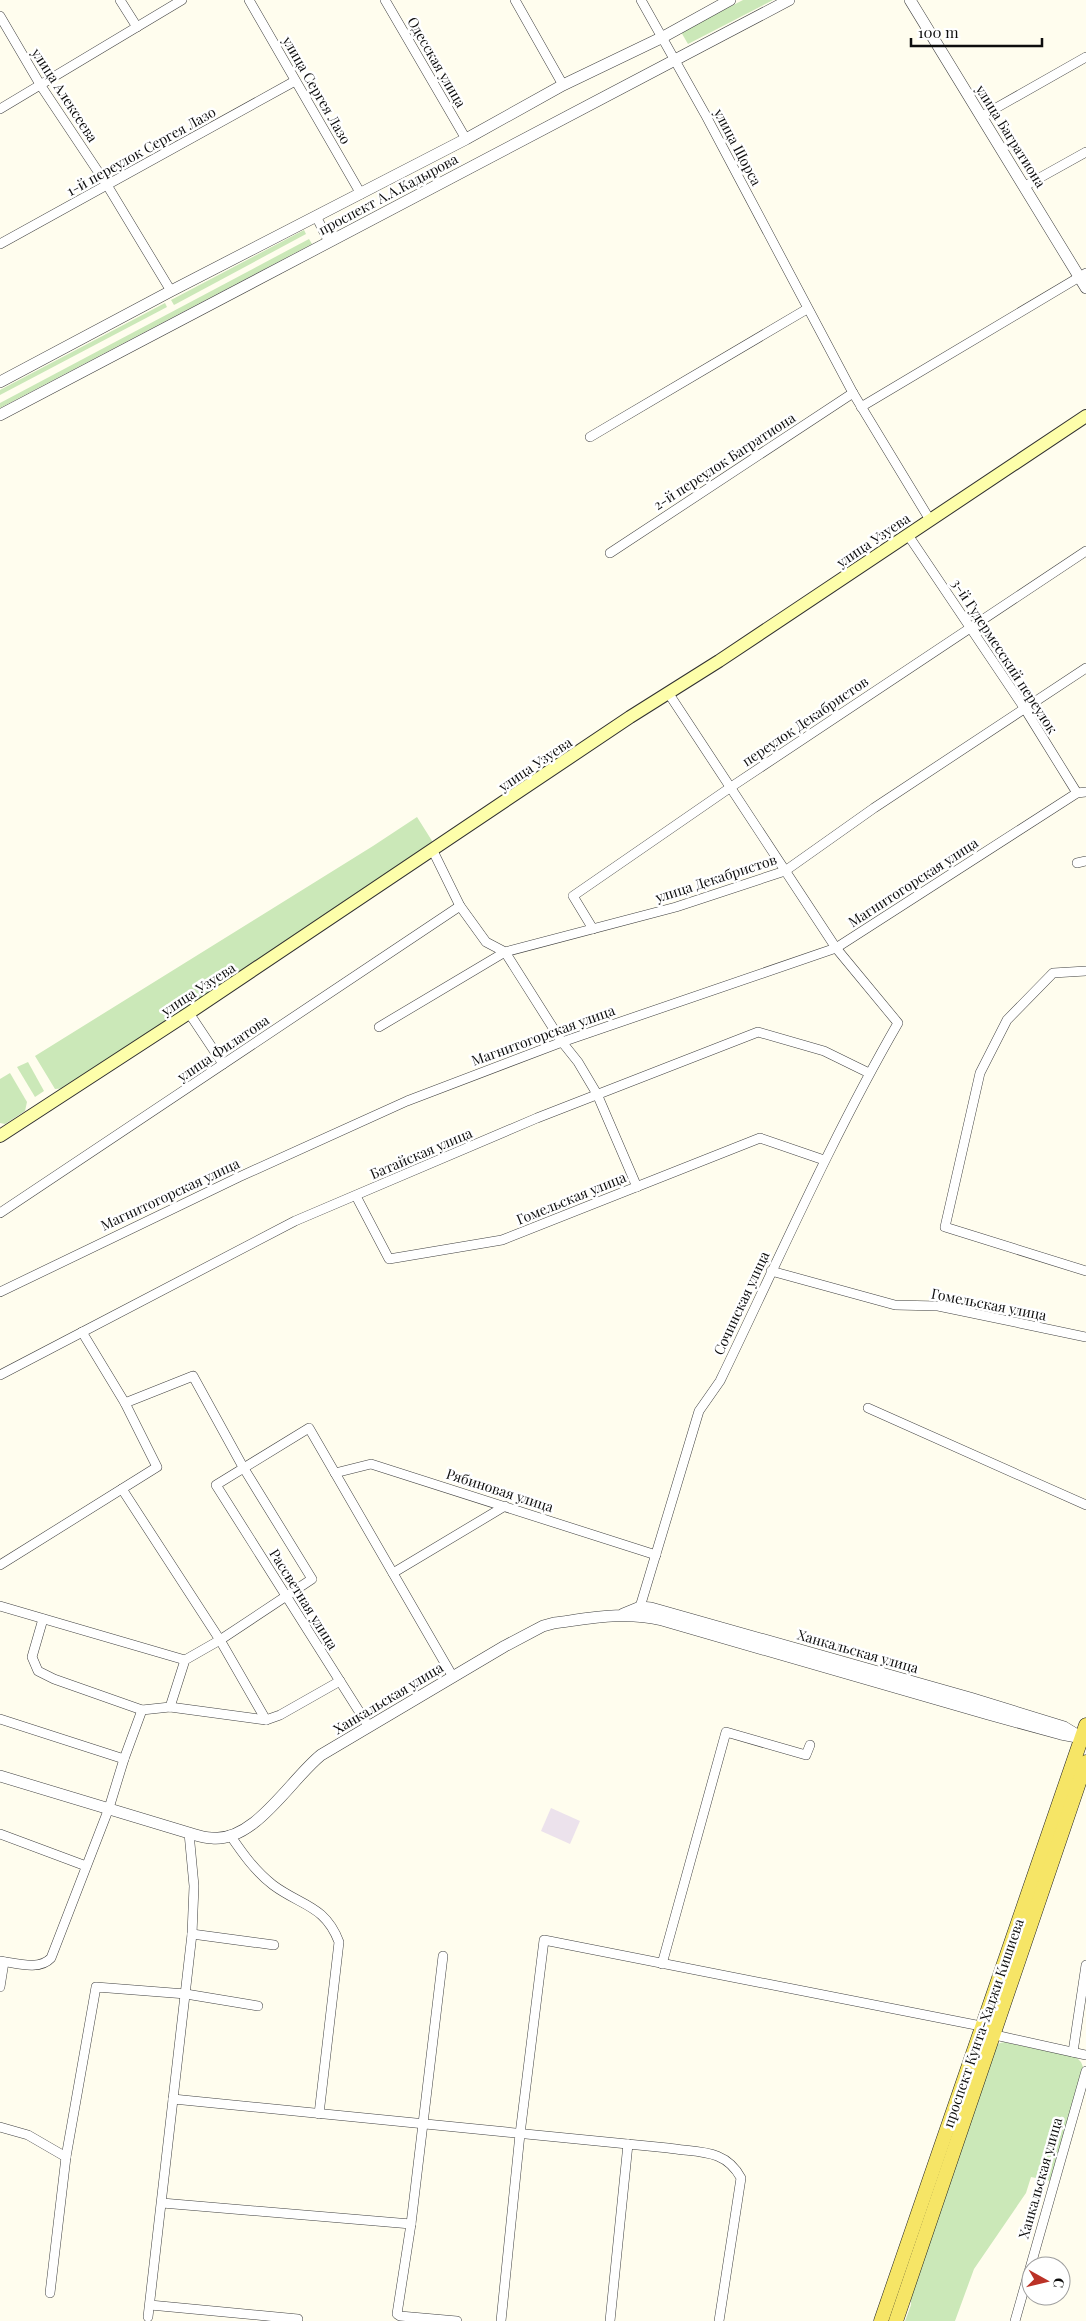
<svg xmlns="http://www.w3.org/2000/svg" width="1086" height="2321" viewBox="0 0 1086 2321" font-family="'Playfair Display',serif">
<rect width="100%" height="100%" fill="#fffdee"/>
<path fill="#ece2ec" d="M 551,1808 L 580,1821 L 570,1844 L 541,1831 Z"/>
<g fill="#cbe8b8">
<path d="M 743,0 L 773,0 L 688,44 L 681,32 Z"/>
<path d="M 304,230 L 306,234 L 174,305 L 171,300 Z"/>
<path d="M 309,239 L 312,244 L 0,408 L 0,403 Z"/>
<path d="M 165,303 L 167,307 L 0,395 L 0,390 Z"/>
<path d="M 417,817 L 434,844 L 68,1088 L 55,1089 L 35,1056 L 373,846 Z"/>
<path d="M 28,1062 L 44,1091 L 35,1097 L 17,1067 Z"/>
<path d="M 10,1073 L 27,1102 L 25,1111 L 5,1124 L 0,1123 L 0,1079 Z"/>
<path d="M 1004,2042 L 1076,2057 L 1081,2062 L 1083,2067 L 1050,2181 L 1031,2177 L 1026,2193 L 974,2269 L 955,2321 L 905,2321 L 911,2305 L 911,2291 L 997,2044 Z"/>
</g>
<g fill="none" stroke-linecap="round" stroke-linejoin="round">
<g stroke="#404040" stroke-width="10">
<g id="minor">
<path d="M 120,0 L 137,27"/>
<path d="M 249,0 L 361,194"/>
<path d="M 385,0 L 466,139"/>
<path d="M 515,0 L 563,85"/>
<path d="M 641,0 L 705,114 L 853,393 L 930,520"/>
<path d="M 0,16 L 41,86 L 107,185 L 171,291"/>
<path d="M 0,109 L 182,0"/>
<path d="M 982,116 L 1086,57"/>
<path d="M 1025,186 L 1086,152"/>
<path d="M 316,216 L 329,242"/>
<path d="M 0,244 L 295,81"/>
<path d="M 861,407 L 1086,273"/>
<path d="M 590,437 L 807,309"/>
<path d="M 908,535 L 1025,709 L 1077,793"/>
<path d="M 610,553 L 853,393"/>
<path d="M 433,851 L 460,906 L 486,942 L 505,952 L 562,1042 L 578,1062 L 597,1094 L 637,1187"/>
<path d="M 1077,863 L 1086,861"/>
<path d="M 593,929 L 573,896 L 731,787 L 1086,551"/>
<path d="M 1086,971 L 1053,973 L 1007,1020 L 980,1073 L 945,1227 L 1086,1271"/>
<path d="M 189,1013 L 223,1064"/>
<path d="M 379,1027 L 505,952 L 676,907 L 785,871 L 874,808 L 1086,668"/>
<path d="M 356,1196 L 389,1259 L 502,1240 L 760,1138 L 824,1160"/>
<path d="M 0,1213 L 460,906"/>
<path d="M 771,1271 L 895,1305 L 938,1306 L 1086,1337"/>
<path d="M 0,1292 L 239,1177 L 407,1101 L 562,1042 L 836,948 L 1077,793 L 1086,792"/>
<path d="M 0,1375 L 295,1221 L 537,1118 L 758,1032 L 824,1051 L 869,1073"/>
<path d="M 125,1403 L 193,1376 L 243,1467 L 312,1579 L 220,1640 L 185,1660 L 170,1707"/>
<path d="M 868,1408 L 1086,1505"/>
<path d="M 335,1473 L 371,1464 L 656,1555"/>
<path d="M 122,1489 L 220,1640 L 266,1720"/>
<path d="M 0,1565 L 157,1467 L 125,1403 L 82,1332"/>
<path d="M 393,1573 L 505,1506"/>
<path d="M 0,1606 L 185,1660"/>
<path d="M 640,1607 L 699,1411 L 720,1381 C 778,1261 831,1139 898,1023 L 836,948 L 669,694"/>
<path d="M 43,1619 L 32,1657 L 38,1671 L 54,1679 L 142,1710 L 170,1707 L 266,1720 L 280,1715 L 340,1681"/>
<path d="M 0,1719 L 124,1759"/>
<path d="M 369,1727 L 216,1485 L 309,1428 L 453,1677"/>
<path d="M 0,1834 L 86,1866"/>
<path d="M 230,1835 C 243,1854 255,1871 273,1885 C 301,1906 325,1905 339,1942 L 319,2114"/>
<path d="M 192,1934 L 274,1945"/>
<path d="M 443,1956 L 411,2224 L 397,2314 L 400,2316 L 457,2321"/>
<path d="M 0,1961 C 16,1963 39,1971 51,1958 L 109,1808 L 124,1759 L 142,1710"/>
<path d="M 662,1964 L 726,1732 L 806,1755 L 810,1745"/>
<path d="M 0,1987 L 4,1962"/>
<path d="M 1073,2052 L 1086,1965"/>
<path d="M 173,2099 L 668,2148 C 698,2153 725,2148 741,2178 L 719,2321"/>
<path d="M 0,2127 L 28,2135 L 66,2157"/>
<path d="M 162,2203 L 411,2224"/>
<path d="M 50,2293 L 66,2157 L 96,1987 L 186,1994 L 258,2006"/>
<path d="M 150,2305 L 298,2319"/>
<path d="M 148,2317 L 192,1934 L 194,1886 L 189,1833"/>
<path d="M 501,2321 L 520,2134 L 544,1940 L 981,2026 L 995,2035 L 1086,2055"/>
<path d="M 610,2321 L 628,2144"/>
<path d="M 1015,2321 L 1086,2071"/>
</g>
</g>
<g stroke="#404040" stroke-width="12">
<g id="tertiary">
<path d="M 910,0 L 1086,288"/>
<path d="M 0,382 L 171,291 L 466,139 L 563,85 L 663,37 L 730,0"/>
<path d="M 0,415 L 789,0"/>
<path d="M 0,1776 L 189,1833 C 196,1835 204,1838 212,1838 C 255,1842 290,1780 321,1755 L 505,1646 L 543,1626 L 554,1623 C 592,1618 625,1611 662,1620 L 988,1714 L 1061,1734 L 1082,1738 L 1064,1727 L 970,1698 L 651,1608 L 640,1607 L 623,1614"/>
</g>
</g>
<g stroke="#2f2f2f" stroke-width="14">
<path id="secondary" d="M 0,1136 L 189,1013 L 630,717 L 719,661 L 1086,416"/>
</g>
<g stroke="#1e1e1e" stroke-width="15">
<g id="primary">
<path d="M 881,2321 L 1086,1725"/>
<path d="M 896,2321 L 1086,1762"/>
</g>
</g>
<use href="#minor" stroke="#fff" stroke-width="9"/>
<use href="#tertiary" stroke="#fff" stroke-width="11"/>
<use href="#secondary" stroke="#fdfeaa" stroke-width="12"/>
<use href="#primary" stroke="#f6e566" stroke-width="14"/>
</g>
<g text-anchor="middle" dominant-baseline="central" stroke-width="5" stroke-linejoin="round" paint-order="stroke">
<g font-size="14" fill="#0d0d0d" stroke="#fff">
<text transform="translate(437 62) rotate(60)">Одесская улица</text>
<text transform="translate(317 90) rotate(60)">улица Сергея Лазо</text>
<text transform="translate(65 95) rotate(57)">улица Алексеева</text>
<text transform="translate(1011 136) rotate(58)">улица Багратиона</text>
<text transform="translate(738 147) rotate(62)">улица Щорса</text>
<text transform="translate(141 151) rotate(-29)">1-й переулок Сергея Лазо</text>
<text transform="translate(388 194) rotate(-28)">проспект А.А.Кадырова</text>
<text transform="translate(724 461) rotate(-33)">2-й переулок Багратиона</text>
<text transform="translate(873 540) rotate(-34)">улица Узуева</text>
<text transform="translate(1005 656) rotate(57)">3-й Гудермесский переулок</text>
<text transform="translate(805 721) rotate(-34)">переулок Декабристов</text>
<text transform="translate(535 764) rotate(-34)">улица Узуева</text>
<text transform="translate(716 878) rotate(-18)">улица Декабристов</text>
<text transform="translate(913 882) rotate(-33)">Магнитогорская улица</text>
<text transform="translate(198 989) rotate(-33)">улица Узуева</text>
<text transform="translate(543 1035) rotate(-20)">Магнитогорская улица</text>
<text transform="translate(223 1048) rotate(-34)">улица Филатова</text>
<text transform="translate(421 1153) rotate(-23)">Батайская улица</text>
<text transform="translate(170 1194) rotate(-25)">Магнитогорская улица</text>
<text transform="translate(571 1198) rotate(-22)">Гомельская улица</text>
<text transform="translate(741 1303) rotate(-65)">Сочинская улица</text>
<text transform="translate(989 1304) rotate(11)">Гомельская улица</text>
<text transform="translate(500 1490) rotate(18)">Рябиновая улица</text>
<text transform="translate(304 1599) rotate(58)">Рассветная улица</text>
<text transform="translate(858 1651) rotate(16)">Ханкальская улица</text>
<text transform="translate(388 1698) rotate(-31)">Ханкальская улица</text>
<text transform="translate(983 2023) rotate(-71)">проспект Кунта-Хаджи Кишиева</text>
<text transform="translate(1040 2178) rotate(-74)">Ханкальская улица</text>
</g>
</g>
<g transform="translate(1046 2281) rotate(98)"><circle r="24" fill="#ffffff" stroke="#9e9e9e"/>
<path d="M0-4L9 19L0 12L-9 19Z" fill="#bb3227"/>
<text y="-8" font-size="14" font-weight="bold" text-anchor="middle" fill="#0d0d0d">С</text>
</g>
<path d="M911 38v8h131v-8" fill="none" stroke="#0d0d0d" stroke-width="2.5"/>
<text x="918" y="38" font-size="15" fill="#0d0d0d" stroke="#ffffff" stroke-width="4" paint-order="stroke">100 m</text>
</svg>
